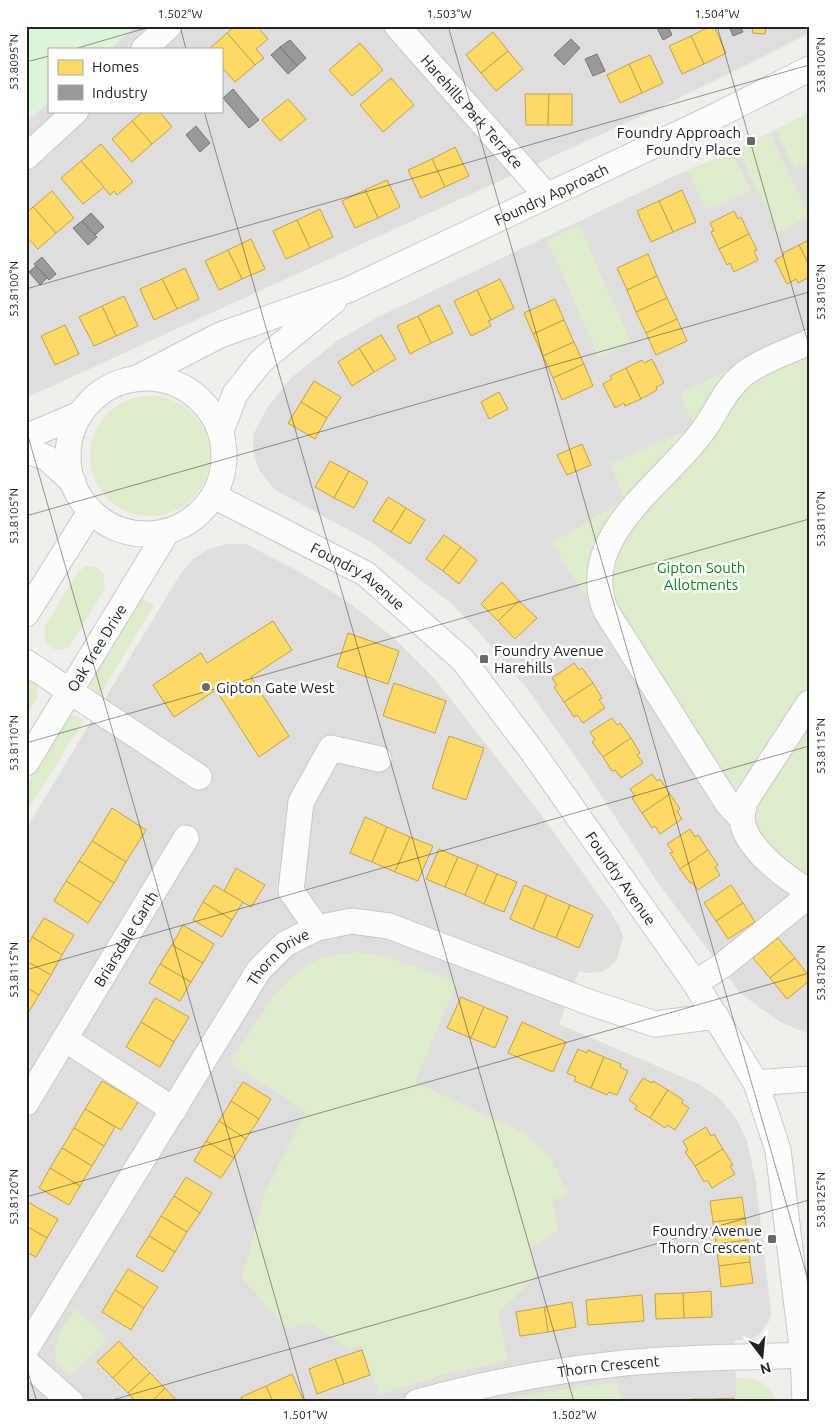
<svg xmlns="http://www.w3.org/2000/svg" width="835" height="1428" viewBox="0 0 835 1428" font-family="Ubuntu,sans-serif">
<rect width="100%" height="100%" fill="#f0eeeb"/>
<g fill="#dfdedc">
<path d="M 135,26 L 809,26 L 809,33 L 757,60 L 650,112 L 26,398 L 26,122 L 49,102 L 49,111 L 221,111 L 221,49 L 110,49 Z"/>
<path d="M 809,113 L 809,1034 L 780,1022 L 740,993 L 656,880 L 584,769 L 526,687 L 484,638 L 452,604 L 371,542 L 275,490 L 259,470 L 253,452 L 253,435 L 267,408 L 291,378 L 337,341 L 378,317 L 672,177 L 732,152 Z"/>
<path d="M 227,544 L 246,544 L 298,571 L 348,602 L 394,638 L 434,678 L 543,817 L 610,911 L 620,928 L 623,938 L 617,959 L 610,967 L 600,972 L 589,973 L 579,971 L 559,1024 L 699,1084 L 719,1098 L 736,1118 L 747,1141 L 756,1182 L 771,1313 L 769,1321 L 760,1334 L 753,1338 L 734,1341 L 737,1402 L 26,1402 L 26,829 L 181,573 L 193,559 L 209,549 Z"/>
</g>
<g fill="#ddeccb">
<path d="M 809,113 L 809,162 L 795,169 L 776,130 Z"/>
<path d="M 770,133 L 809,216 L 778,233 L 738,149 Z"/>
<path d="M 732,152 L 751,191 L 706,210 L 688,170 Z"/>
<path d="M 579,225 L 631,343 L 599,357 L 547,240 Z"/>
<path d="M 809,332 L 809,904 L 758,863 L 729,825 L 552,543 L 625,499 L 610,464 L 695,427 L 680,393 Z"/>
<circle cx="150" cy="456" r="60"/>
<path d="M 86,566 L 97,567 L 104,574 L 105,589 L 70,646 C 61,653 51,651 45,641 L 45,626 L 78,572 Z"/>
<path d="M 141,598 L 154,606 L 95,703 L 89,694 L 90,682 Z"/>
<path d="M 26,678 L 36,685 L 38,696 L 26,719 Z"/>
<path d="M 73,715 L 84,720 L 26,813 L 26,785 L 68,719 Z"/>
<path d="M 356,952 L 384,956 L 457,982 L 415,1082 L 526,1134 L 551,1158 L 568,1194 L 553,1200 L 558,1231 L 530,1248 L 536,1277 L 498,1313 L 508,1360 L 442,1375 L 379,1394 L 361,1346 L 350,1349 L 308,1322 L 287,1329 L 242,1278 L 265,1192 L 306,1111 L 230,1063 C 256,1025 281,969 329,956 C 337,954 347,954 356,952 Z"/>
<path d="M 75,1309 L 107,1339 L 70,1376 C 41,1353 60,1333 75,1309 Z"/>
<path d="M 736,1378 C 754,1378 771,1382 776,1402 L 737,1402 Z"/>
<path d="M 617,1382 L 622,1402 L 491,1402 L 556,1390 Z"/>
</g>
<path fill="#daf5da" d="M 26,26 L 135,26 L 110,49 L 49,49 L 49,102 L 26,122 Z"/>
<g fill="#ffd966" stroke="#bda252">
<path d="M 235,26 L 257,26 L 268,39 L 256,49 L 264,58 L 255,65 L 227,33 Z"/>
<path d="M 711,26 L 714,26 L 726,53 L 704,64 L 691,36 Z"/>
<path d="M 753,26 L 766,26 L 765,34 L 752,33 Z"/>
<path d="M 493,32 L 508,51 L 481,73 L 466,55 Z"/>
<path d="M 227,33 L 255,65 L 235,82 L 221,66 L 221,49 L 209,49 Z"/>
<path d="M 691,36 L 704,64 L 682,74 L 669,46 Z"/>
<path d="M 360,43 L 383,70 L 352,96 L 329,70 Z"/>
<path d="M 508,51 L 523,69 L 496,91 L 481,73 Z"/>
<path d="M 650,55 L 663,83 L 642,93 L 629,64 Z"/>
<path d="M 629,64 L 642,93 L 620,103 L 607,75 Z"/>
<path d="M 391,78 L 414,105 L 383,132 L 360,105 Z"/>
<path d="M 525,94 L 549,94 L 548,125 L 526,125 Z"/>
<path d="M 549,94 L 572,94 L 572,125 L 548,125 Z"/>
<path d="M 288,99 L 306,119 L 280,141 L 262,120 Z"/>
<path d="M 144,111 L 159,111 L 172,127 L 152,144 L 132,121 Z"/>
<path d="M 132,121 L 152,144 L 132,162 L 112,139 Z"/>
<path d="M 101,144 L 133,182 L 117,195 L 114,191 L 110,195 L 81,161 Z"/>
<path d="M 455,147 L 469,176 L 445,187 L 432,159 Z"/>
<path d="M 432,159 L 445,187 L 421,198 L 408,170 Z"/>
<path d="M 81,161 L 104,187 L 83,204 L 61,178 Z"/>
<path d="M 387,180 L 400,207 L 378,218 L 365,190 Z"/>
<path d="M 365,190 L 378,218 L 355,228 L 342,201 Z"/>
<path d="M 682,190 L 696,222 L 673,232 L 659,201 Z"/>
<path d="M 52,191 L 74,218 L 56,233 L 33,207 Z"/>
<path d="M 659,201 L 673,232 L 651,242 L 637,211 Z"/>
<path d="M 33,207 L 56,233 L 38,249 L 26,236 L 26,213 Z"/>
<path d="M 320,209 L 333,237 L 310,248 L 297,220 Z"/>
<path d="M 734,211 L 738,219 L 741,217 L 749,234 L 719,249 L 711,232 L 714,231 L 710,223 Z"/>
<path d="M 297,220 L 310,248 L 286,259 L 273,231 Z"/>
<path d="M 749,234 L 757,250 L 754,251 L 758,260 L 734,272 L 730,263 L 727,265 L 719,249 Z"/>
<path d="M 251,239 L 265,269 L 242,279 L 228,250 Z"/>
<path d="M 809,240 L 809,265 L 799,245 Z"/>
<path d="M 799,245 L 809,265 L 809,277 L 798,283 L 796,279 L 787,284 L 775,260 L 784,255 L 783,253 Z"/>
<path d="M 228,250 L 242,279 L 219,290 L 205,261 Z"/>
<path d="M 648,254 L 657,276 L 627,290 L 617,268 Z"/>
<path d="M 185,268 L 199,299 L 177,309 L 162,279 Z"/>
<path d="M 657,276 L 667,298 L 636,312 L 627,290 Z"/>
<path d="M 162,279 L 177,309 L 154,320 L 140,289 Z"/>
<path d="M 500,279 L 514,308 L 491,320 L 477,290 Z"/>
<path d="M 477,290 L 491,320 L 488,321 L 491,326 L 471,336 L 454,301 Z"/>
<path d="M 124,296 L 138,326 L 116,336 L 102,306 Z"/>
<path d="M 667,298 L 677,319 L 646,333 L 636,312 Z"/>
<path d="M 555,299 L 564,320 L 533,334 L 524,313 Z"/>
<path d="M 439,305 L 453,333 L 431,343 L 418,316 Z"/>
<path d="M 102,306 L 116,336 L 94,346 L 79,317 Z"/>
<path d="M 418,316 L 431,343 L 410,354 L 397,326 Z"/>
<path d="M 677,319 L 687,341 L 656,355 L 646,333 Z"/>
<path d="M 564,320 L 574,342 L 543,356 L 533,334 Z"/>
<path d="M 65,325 L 79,354 L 55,365 L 41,336 Z"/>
<path d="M 381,335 L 396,359 L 374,372 L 359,348 Z"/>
<path d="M 574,342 L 584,364 L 553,378 L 543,356 Z"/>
<path d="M 359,348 L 374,372 L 352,386 L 338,362 Z"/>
<path d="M 652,359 L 664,383 L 656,387 L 657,390 L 641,399 L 626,368 L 642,360 L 644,363 Z"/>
<path d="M 584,364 L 593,386 L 562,400 L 553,378 Z"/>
<path d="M 626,368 L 641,399 L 625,406 L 624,403 L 615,408 L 603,384 L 612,379 L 610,376 Z"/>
<path d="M 314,381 L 341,397 L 327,418 L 301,402 Z"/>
<path d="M 499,392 L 508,409 L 489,419 L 481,402 Z"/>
<path d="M 301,402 L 327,418 L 315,439 L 288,423 Z"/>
<path d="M 582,444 L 591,465 L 567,475 L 557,455 Z"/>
<path d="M 330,461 L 349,471 L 334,498 L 315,487 Z"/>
<path d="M 349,471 L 368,482 L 354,508 L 334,498 Z"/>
<path d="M 388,497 L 406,508 L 391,532 L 373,521 Z"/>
<path d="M 406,508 L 425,520 L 410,544 L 391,532 Z"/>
<path d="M 444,535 L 461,547 L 443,571 L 426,559 Z"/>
<path d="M 461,547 L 477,560 L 459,584 L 443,571 Z"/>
<path d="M 502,582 L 519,601 L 498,621 L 481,604 Z"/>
<path d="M 519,601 L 537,618 L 515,639 L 498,621 Z"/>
<path d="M 273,621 L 292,650 L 251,677 L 289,736 L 259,757 L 216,690 L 174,717 L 153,685 L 201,653 L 207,663 Z"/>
<path d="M 348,633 L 399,651 L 388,684 L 337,667 Z"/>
<path d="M 574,663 L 579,670 L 582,668 L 593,683 L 564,702 L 554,687 L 557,685 L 552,678 Z"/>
<path d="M 394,683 L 446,701 L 435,733 L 383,716 Z"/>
<path d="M 593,683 L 602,698 L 599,700 L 605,708 L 583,723 L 577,715 L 574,717 L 564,702 Z"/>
<path d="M 612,718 L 617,725 L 620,723 L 631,738 L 603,757 L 592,742 L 595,740 L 590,732 Z"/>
<path d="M 449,736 L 484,748 L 466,800 L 432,788 Z"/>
<path d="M 631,738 L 640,753 L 637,755 L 643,763 L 621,778 L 615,770 L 612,771 L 603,757 Z"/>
<path d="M 652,774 L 657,781 L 660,779 L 670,794 L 642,813 L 632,798 L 635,796 L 630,789 Z"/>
<path d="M 670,794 L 680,809 L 677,811 L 682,819 L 660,834 L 655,826 L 652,828 L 642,813 Z"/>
<path d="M 112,808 L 146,830 L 126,862 L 92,841 Z"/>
<path d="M 365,817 L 387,827 L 372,862 L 350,853 Z"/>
<path d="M 387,827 L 410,837 L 395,872 L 372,862 Z"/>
<path d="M 690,829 L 695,837 L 698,835 L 708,850 L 680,869 L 670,853 L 673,852 L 667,844 Z"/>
<path d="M 410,837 L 433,846 L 418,881 L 395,872 Z"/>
<path d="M 92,841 L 126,862 L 114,883 L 79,861 Z"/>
<path d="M 439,849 L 458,857 L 445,887 L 426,879 Z"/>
<path d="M 708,850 L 718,865 L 715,867 L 720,875 L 698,890 L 692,882 L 690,883 L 680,869 Z"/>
<path d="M 458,857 L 478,865 L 465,895 L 445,887 Z"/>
<path d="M 79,861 L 114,883 L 101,903 L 66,881 Z"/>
<path d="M 478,865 L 497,874 L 484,904 L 465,895 Z"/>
<path d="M 236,868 L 265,885 L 251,907 L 224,891 Z"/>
<path d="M 497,874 L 517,882 L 504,912 L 484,904 Z"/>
<path d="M 66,881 L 101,903 L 88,923 L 54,901 Z"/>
<path d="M 214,885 L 243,902 L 232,920 L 203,902 Z"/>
<path d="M 524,885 L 547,895 L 533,929 L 510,919 Z"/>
<path d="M 731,885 L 743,903 L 716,921 L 704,903 Z"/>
<path d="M 547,895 L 570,905 L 556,938 L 533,929 Z"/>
<path d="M 203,902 L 232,920 L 222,937 L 193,920 Z"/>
<path d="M 743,903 L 755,922 L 728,939 L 716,921 Z"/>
<path d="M 570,905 L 593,915 L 579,948 L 556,938 Z"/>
<path d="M 44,918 L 74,935 L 62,955 L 32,937 Z"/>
<path d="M 183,925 L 214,944 L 203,963 L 172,945 Z"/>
<path d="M 32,937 L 62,955 L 51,975 L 26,961 L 26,948 Z"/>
<path d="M 778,938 L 795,958 L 770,978 L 753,958 Z"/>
<path d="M 172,945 L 203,963 L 191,982 L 160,964 Z"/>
<path d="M 795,958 L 809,976 L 809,981 L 787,999 L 770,978 Z"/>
<path d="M 26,961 L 51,975 L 39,995 L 26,987 Z"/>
<path d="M 160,964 L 191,982 L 180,1001 L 149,983 Z"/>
<path d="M 26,987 L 39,995 L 27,1015 L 26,1014 Z"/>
<path d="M 461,997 L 484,1007 L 471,1038 L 447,1028 Z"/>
<path d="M 155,998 L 189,1017 L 174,1042 L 141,1022 Z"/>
<path d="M 484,1007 L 508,1017 L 495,1048 L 471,1038 Z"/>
<path d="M 141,1022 L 174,1042 L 160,1067 L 126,1047 Z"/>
<path d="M 522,1022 L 566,1042 L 553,1072 L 508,1053 Z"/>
<path d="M 578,1049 L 587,1053 L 588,1050 L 604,1057 L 591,1088 L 574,1081 L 576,1077 L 567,1073 Z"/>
<path d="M 604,1057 L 621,1064 L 620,1067 L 628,1071 L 617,1095 L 609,1092 L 607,1095 L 591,1088 Z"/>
<path d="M 643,1078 L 652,1083 L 653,1081 L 668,1090 L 650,1118 L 635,1109 L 637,1106 L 629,1100 Z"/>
<path d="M 102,1081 L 138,1102 L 121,1130 L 85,1109 Z"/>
<path d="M 243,1082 L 271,1099 L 259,1119 L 231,1101 Z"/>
<path d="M 668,1090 L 683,1100 L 682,1103 L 689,1108 L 675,1130 L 667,1125 L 665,1128 L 650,1118 Z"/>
<path d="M 231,1101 L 259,1119 L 246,1139 L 219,1121 Z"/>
<path d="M 85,1109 L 115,1127 L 104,1146 L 74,1128 Z"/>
<path d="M 219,1121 L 246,1139 L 234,1158 L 206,1141 Z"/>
<path d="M 706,1127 L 711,1136 L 714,1134 L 723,1149 L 695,1166 L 685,1152 L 688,1150 L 683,1141 Z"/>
<path d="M 74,1128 L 104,1146 L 92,1166 L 62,1148 Z"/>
<path d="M 206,1141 L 234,1158 L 221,1178 L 194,1161 Z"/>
<path d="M 62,1148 L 92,1166 L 80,1186 L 50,1168 Z"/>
<path d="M 723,1149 L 733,1165 L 730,1166 L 735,1174 L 712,1188 L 707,1180 L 704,1182 L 695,1166 Z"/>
<path d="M 50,1168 L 80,1186 L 69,1205 L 39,1188 Z"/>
<path d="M 186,1177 L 212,1193 L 200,1213 L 174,1196 Z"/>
<path d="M 174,1196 L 200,1213 L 187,1232 L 161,1216 Z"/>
<path d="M 742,1197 L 745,1218 L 713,1222 L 710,1201 Z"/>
<path d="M 26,1201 L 58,1219 L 47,1238 L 26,1226 Z"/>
<path d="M 161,1216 L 187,1232 L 175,1252 L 149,1236 Z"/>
<path d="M 745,1218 L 748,1240 L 716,1244 L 713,1222 Z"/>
<path d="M 26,1226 L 47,1238 L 36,1257 L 26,1252 Z"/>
<path d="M 149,1236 L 175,1252 L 163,1272 L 136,1256 Z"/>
<path d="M 748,1240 L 750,1262 L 719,1266 L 716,1244 Z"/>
<path d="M 750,1262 L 753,1283 L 721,1287 L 719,1266 Z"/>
<path d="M 128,1269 L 158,1287 L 144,1308 L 115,1290 Z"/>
<path d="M 115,1290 L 144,1308 L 131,1330 L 102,1312 Z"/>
<path d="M 711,1291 L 712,1317 L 684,1318 L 683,1293 Z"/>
<path d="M 683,1293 L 684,1318 L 656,1319 L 655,1294 Z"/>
<path d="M 642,1295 L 644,1321 L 588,1325 L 586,1300 Z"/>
<path d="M 572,1302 L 576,1327 L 548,1332 L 544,1307 Z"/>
<path d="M 544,1307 L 548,1332 L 520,1336 L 516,1312 Z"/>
<path d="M 119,1341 L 134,1357 L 113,1378 L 97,1362 Z"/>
<path d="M 362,1350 L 370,1375 L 344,1384 L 335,1359 Z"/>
<path d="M 134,1357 L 150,1373 L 128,1393 L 113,1378 Z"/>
<path d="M 335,1359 L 344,1384 L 317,1394 L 309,1369 Z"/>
<path d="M 150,1373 L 165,1388 L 151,1402 L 136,1402 L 128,1393 Z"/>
<path d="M 292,1374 L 303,1399 L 297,1402 L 273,1402 L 266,1386 Z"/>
<path d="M 266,1386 L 273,1402 L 243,1402 L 241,1397 Z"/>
<path d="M 165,1388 L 178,1402 L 151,1402 Z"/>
<path d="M 734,1398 L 734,1402 L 713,1402 L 713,1399 Z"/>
<rect x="692" y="1399" width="21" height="3"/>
</g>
<g fill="#999" stroke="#757575">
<path d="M 656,26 L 668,26 L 672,35 L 663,40 Z"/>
<path d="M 729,26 L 740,26 L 743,32 L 733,36 Z"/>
<path d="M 571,39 L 580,48 L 564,65 L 554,55 Z"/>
<path d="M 290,40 L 306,58 L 297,66 L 280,47 Z"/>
<path d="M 280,47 L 297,66 L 288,74 L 271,55 Z"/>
<path d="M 597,54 L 605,71 L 593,76 L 585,59 Z"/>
<path d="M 233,89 L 259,120 L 249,128 L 223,98 Z"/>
<path d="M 196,126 L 210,143 L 200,152 L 186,135 Z"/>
<path d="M 91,213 L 104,227 L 95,235 L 82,221 Z"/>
<path d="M 82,221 L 97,237 L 88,245 L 73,228 Z"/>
<path d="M 42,257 L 56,274 L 49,280 L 34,264 Z"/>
<path d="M 36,266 L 47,278 L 40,285 L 29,272 Z"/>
</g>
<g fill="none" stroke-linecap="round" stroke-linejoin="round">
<g stroke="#c9c8c7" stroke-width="27">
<g id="minor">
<path id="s1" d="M 397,26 L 547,196"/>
<path d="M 144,49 L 169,26"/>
<path d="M 26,157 L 76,111"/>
<circle cx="146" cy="456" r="78"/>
<path id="s2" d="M 135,379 L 220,335 L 348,290 L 718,115 L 809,69"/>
<path d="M 221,431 L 235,394 L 261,361 L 334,301"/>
<path d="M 26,437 L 80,414"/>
<path d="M 26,450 L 47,458 L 73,482"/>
<path id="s3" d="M 214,496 L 366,574 L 463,660 L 532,751 L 695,983 L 756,1083 L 778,1150 L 803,1355 L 805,1402"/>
<path d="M 26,614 L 90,512"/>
<path d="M 26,662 L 199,777"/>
<path d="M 809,703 L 744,803 C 744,808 742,814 742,819 C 745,848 786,878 809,891"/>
<path id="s4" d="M 26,763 L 167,532"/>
<path d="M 742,819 L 728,804 L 606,611 C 575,538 664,484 702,432 C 717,412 724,390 744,374 C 762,360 788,352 809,342"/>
<path d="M 317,928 L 291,891 L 301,802 L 331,748 L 379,759"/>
<path d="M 695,983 L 723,965 L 802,901 L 808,891"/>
<path d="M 65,1039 L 174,1110"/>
<path d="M 756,1083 L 809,1079"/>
<path id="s5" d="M 26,1103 L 186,838"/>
<path id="s6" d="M 26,1349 L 259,970 L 285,944 L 317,928 L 352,921 L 389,926 L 591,1003 L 655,1024 L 716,1016"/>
<path d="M 26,1362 L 71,1402"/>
<path id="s7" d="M 417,1402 C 483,1384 548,1371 616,1364 C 678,1357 741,1358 803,1355"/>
</g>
</g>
<use href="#minor" stroke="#fdfcfc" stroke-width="25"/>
</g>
<path fill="none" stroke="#222" stroke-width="1" stroke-opacity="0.45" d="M 180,26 L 186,49M 448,26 L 809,1283M 717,26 L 809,346M 74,49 L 153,26M 26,62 L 49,56M 204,111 L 574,1402M 26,289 L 809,65M 26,429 L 305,1402M 26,516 L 809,292M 26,743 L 809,519M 26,970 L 809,746M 26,1197 L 809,973M 26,1366 L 37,1402M 105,1402 L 809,1200"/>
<g fill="#6a6968" stroke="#fff" stroke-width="2">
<rect x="746" y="136" width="10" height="10" rx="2.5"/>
<rect x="479" y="654" width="10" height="10" rx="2.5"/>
<circle cx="206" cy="687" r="5"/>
<rect x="767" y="1234" width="10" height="10" rx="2.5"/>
</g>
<g text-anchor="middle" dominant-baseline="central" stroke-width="5" stroke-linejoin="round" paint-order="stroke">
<g font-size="15" fill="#222" stroke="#fff">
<text stroke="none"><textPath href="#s1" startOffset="114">Harehills Park Terrace</textPath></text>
<text stroke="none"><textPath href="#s2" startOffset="456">Foundry Approach</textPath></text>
<text stroke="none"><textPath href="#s3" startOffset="165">Foundry Avenue</textPath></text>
<text stroke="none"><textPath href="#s4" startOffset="135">Oak Tree Drive</textPath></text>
<text stroke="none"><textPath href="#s3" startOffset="570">Foundry Avenue</textPath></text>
<text stroke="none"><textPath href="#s5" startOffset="192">Briarsdale Garth</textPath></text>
<text stroke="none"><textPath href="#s6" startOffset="468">Thorn Drive</textPath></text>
<text stroke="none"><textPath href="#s7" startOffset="195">Thorn Crescent</textPath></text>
</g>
<g font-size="15" fill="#222" stroke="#fff" text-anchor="end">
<text x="741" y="132">Foundry Approach<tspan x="741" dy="17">Foundry Place</tspan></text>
<text x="494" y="650" text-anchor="start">Foundry Avenue<tspan x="494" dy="17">Harehills</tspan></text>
<text x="216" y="687" text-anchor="start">Gipton Gate West</text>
<text x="762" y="1230">Foundry Avenue<tspan x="762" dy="17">Thorn Crescent</tspan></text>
</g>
<g font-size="15" fill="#0c8416" stroke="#fff">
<text x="701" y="567">Gipton South<tspan x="701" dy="17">Allotments</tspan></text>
</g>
</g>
<rect width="835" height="1428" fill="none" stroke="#ffffff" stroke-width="55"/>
<rect x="48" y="48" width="175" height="65" fill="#ffffff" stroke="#a7a7a7"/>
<rect x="58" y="60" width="25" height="15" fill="#ffd966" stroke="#a7a7a7"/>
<text x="92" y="72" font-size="15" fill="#222222">Homes</text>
<rect x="58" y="85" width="25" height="15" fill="#999999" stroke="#a7a7a7"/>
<text x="92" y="98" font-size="15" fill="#222222">Industry</text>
<g transform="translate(762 1356) rotate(164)" stroke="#ffffff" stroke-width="4" paint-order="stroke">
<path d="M0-4L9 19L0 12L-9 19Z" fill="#222222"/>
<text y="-8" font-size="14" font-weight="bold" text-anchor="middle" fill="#222222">N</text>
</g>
<rect x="28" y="28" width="780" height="1372" fill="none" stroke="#222" stroke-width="2"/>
<g font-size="12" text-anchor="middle" fill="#222">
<text x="180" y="18">1.502°W</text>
<text x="449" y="18">1.503°W</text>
<text x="717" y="18">1.504°W</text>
<text transform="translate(14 62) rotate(-90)" y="4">53.8095°N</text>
<text transform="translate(821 65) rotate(-90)" y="4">53.8100°N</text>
<text transform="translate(14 289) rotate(-90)" y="4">53.8100°N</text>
<text transform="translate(821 292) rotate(-90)" y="4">53.8105°N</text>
<text transform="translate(14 516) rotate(-90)" y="4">53.8105°N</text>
<text transform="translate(821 519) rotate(-90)" y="4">53.8110°N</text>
<text transform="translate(14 743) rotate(-90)" y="4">53.8110°N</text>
<text transform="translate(821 746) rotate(-90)" y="4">53.8115°N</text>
<text transform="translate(14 970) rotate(-90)" y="4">53.8115°N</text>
<text transform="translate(821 973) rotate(-90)" y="4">53.8120°N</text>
<text transform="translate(14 1197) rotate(-90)" y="4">53.8120°N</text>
<text transform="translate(821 1200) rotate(-90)" y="4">53.8125°N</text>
<text x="305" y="1419">1.501°W</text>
<text x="574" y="1419">1.502°W</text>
</g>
</svg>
